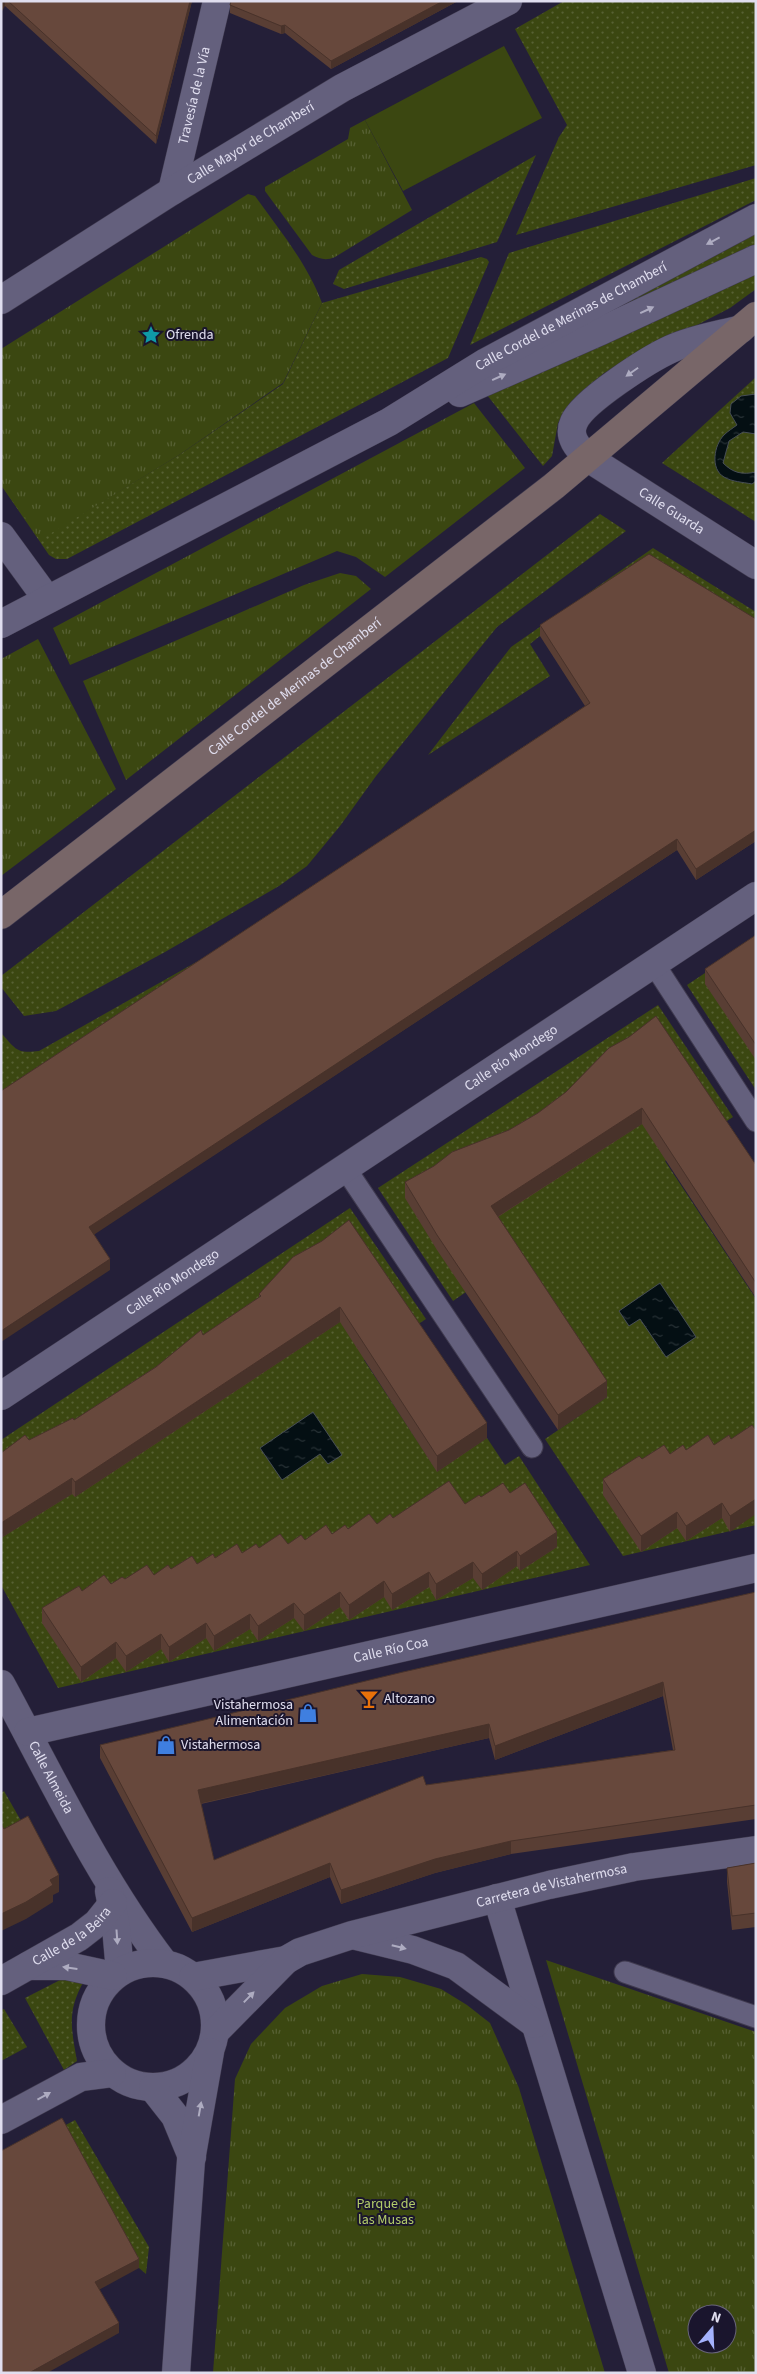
<svg xmlns="http://www.w3.org/2000/svg" width="757" height="2374" viewBox="0 0 757 2374" font-family="'Source Sans 3',sans-serif">
<defs>
<pattern id="grass-dots" width="8" height="8" patternUnits="userSpaceOnUse" patternTransform="scale(1.25)"><rect width="8" height="8" fill="#3b4711"/><path d="M2 2h.1M6 6h.1" fill="none" stroke="#576134" stroke-width="1.8" stroke-linecap="round"/></pattern>
<pattern id="park-tufts" width="24" height="20" patternUnits="userSpaceOnUse" patternTransform="scale(1.25)"><rect width="24" height="20" fill="#3b4711"/><path d="M3 7l-1-3M5 7V3M7 7l1-3M15 17l-1-3M17 17v-4M19 17l1-3" fill="none" stroke="#576134"/></pattern>
<pattern id="water-ripples" width="26" height="14" patternUnits="userSpaceOnUse" patternTransform="scale(1.25)"><rect width="26" height="14" fill="#040f13"/><path d="M2 4q2-2 4 0t4 0M15 11q2-2 4 0t4 0" fill="none" stroke="#283236"/></pattern>
</defs>
<rect width="100%" height="100%" fill="#241f38"/>
<g fill="url(#grass-dots)">
<path d="M 564,1 L 756,1 L 756,165 L 516,235 L 559,137 L 567,125 L 515,29 Z"/>
<path d="M 536,155 L 497,242 L 344,289 L 333,284 L 339,270 Z"/>
<path d="M 756,178 L 756,200 L 470,345 L 509,253 Z"/>
<path d="M 756,233 L 756,248 L 617,312 L 613,310 L 616,305 Z"/>
<path d="M 481,257 L 487,259 L 489,262 L 448,358 L 67,559 L 56,559 L 49,555 L 1,485 L 1,459 L 65,524 L 179,455 L 283,384 L 322,303 Z"/>
<path d="M 756,273 L 756,289 L 730,308 L 604,373 L 570,403 L 558,423 L 552,456 L 543,466 L 487,395 Z"/>
<path d="M 756,377 L 756,522 L 662,463 Z"/>
<path d="M 600,514 L 626,531 L 497,627 L 376,776 L 340,826 L 307,866 L 279,886 L 165,952 L 56,1011 L 24,1016 L 1,987 L 1,976 Z"/>
<path d="M 653,548 L 756,612 L 756,630 L 540,636 L 530,644 L 550,676 L 428,755 L 511,647 Z"/>
<path d="M 258,927 L 1,1102 L 1,1033 C 16,1049 16,1054 39,1051 Z"/>
<path d="M 756,939 L 756,1090 L 687,985 Z"/>
<path d="M 658,1005 L 733,1117 L 665,1161 L 756,1299 L 756,1525 L 623,1556 L 545,1439 L 607,1397 L 466,1292 L 453,1301 L 378,1188 Z"/>
<path d="M 350,1208 L 426,1319 L 364,1360 L 437,1471 L 487,1438 L 505,1465 L 519,1456 L 590,1565 L 58,1688 L 1,1585 L 1,1440 Z"/>
<path d="M 4,1791 L 28,1833 L 1,1848 L 1,1793 Z"/>
<path d="M 64,1978 L 84,1981 C 67,2011 71,2027 77,2061 L 64,2070 L 25,1998 Z"/>
<path d="M 4,2009 L 27,2047 L 1,2061 L 1,2010 Z"/>
<path d="M 75,2120 L 149,2247 L 146,2274 L 139,2268 L 62,2127 Z"/>
</g>
<g fill="url(#park-tufts)" fill-rule="evenodd">
<path d="M 365,120 L 412,210 L 335,257 C 326,261 320,259 312,255 L 265,191 L 265,187 L 348,139 L 350,128 Z"/>
<path d="M 248,194 L 255,196 C 280,231 307,263 322,303 L 283,383 L 179,455 L 40,540 L 1,485 L 1,349 Z"/>
<path d="M 474,403 L 525,468 L 385,577 L 356,557 L 337,551 L 70,665 L 53,628 Z"/>
<path d="M 340,573 L 356,576 L 371,589 L 126,780 L 83,681 L 304,585 Z"/>
<path d="M 38,639 L 116,789 L 1,876 L 1,659 Z"/>
<path d="M 546,1960 L 756,2032 L 756,2373 L 669,2373 ZM 697,2314 L 727,2314 L 727,2344 L 697,2344 Z"/>
<path d="M 362,1974 L 400,1977 L 441,1989 L 467,2005 L 490,2023 L 519,2088 L 605,2373 L 213,2373 L 235,2079 L 251,2044 L 285,2008 L 322,1986 Z"/>
</g>
<path fill="#3b4711" d="M 504,46 L 542,118 L 403,191 L 365,120 Z"/>
<g fill="url(#water-ripples)" stroke="#464d55">
<path d="M 756,394 L 756,434 L 743,432 L 729,441 L 723,463 C 733,473 742,475 756,472 L 756,481 L 752,484 C 742,482 733,482 724,477 C 710,469 714,445 724,435 C 728,431 733,428 737,425 L 730,413 L 731,404 L 741,396 Z"/>
<path d="M 660,1283 L 696,1337 L 666,1357 L 640,1319 L 629,1326 L 619,1311 Z"/>
<path d="M 313,1412 L 342,1455 L 328,1464 L 320,1454 L 282,1480 L 260,1448 Z"/>
</g>
<g fill="none" stroke-linecap="round" stroke-linejoin="round">
<g stroke="#403b50" stroke-width="23">
<g id="pedestrian">
<path d="M 654,964 L 756,1121"/>
<path d="M 345,1168 L 532,1447"/>
<path d="M 625,1972 L 756,2017"/>
</g>
</g>
<g stroke="#403b50" stroke-width="29">
<g id="minor">
<path id="s1" d="M 172,191 L 217,1"/>
<path id="s2" d="M 1,300 L 172,191 L 342,88 L 508,1"/>
<path id="s3" d="M 741,329 C 718,335 692,339 671,349 C 649,359 583,401 574,422 C 567,437 578,448 588,458 L 756,565"/>
<path d="M 460,393 L 601,331 L 756,259"/>
<path d="M 1,536 L 47,599"/>
<path id="s4" d="M 1,624 L 389,422 L 486,362 L 756,218"/>
<path id="s5" d="M 1,1396 L 756,896"/>
<path id="s6" d="M 1,1684 C 52,1778 99,1878 164,1963"/>
<path id="s7" d="M 28,1732 L 756,1568"/>
<path d="M 109,1891 L 116,1927 L 120,1972"/>
<path d="M 497,1898 L 642,2373"/>
<path d="M 356,1936 L 413,1950 L 456,1966 L 535,2024"/>
<circle cx="153" cy="2025" r="62"/>
<path d="M 28,1966 L 67,1966 L 113,1976"/>
<path id="s8" d="M 193,1977 L 286,1960 L 300,1952 L 352,1935 L 549,1885 L 634,1867 L 756,1850"/>
<path id="s9" d="M 1,1981 L 79,1937 L 97,1923 L 113,1903"/>
<path d="M 215,2032 L 286,1960"/>
<path d="M 153,2088 L 175,2116 L 192,2157"/>
<path d="M 1,2120 L 81,2077 L 112,2073"/>
<path d="M 176,2373 L 191,2160 L 210,2052"/>
</g>
</g>
<g stroke="#403b50" stroke-width="29">
<g id="secondary">
<path id="s10" d="M 1,915 L 554,486 L 756,316"/>
</g>
</g>
<use href="#pedestrian" stroke="#64607d" stroke-width="21"/>
<use href="#minor" stroke="#64607d" stroke-width="28"/>
<use href="#secondary" stroke="#786668" stroke-width="28"/>
</g>
<g fill="#593e34" fill-rule="evenodd">
<path d="M 1,1 L 192,1 L 156,144 L 5,6 Z"/>
<path d="M 458,1 L 331,69 L 285,33 L 281,34 L 230,13 L 230,5 Z"/>
<path d="M 756,619 L 756,841 L 696,880 L 677,850 L 94,1234 L 110,1270 L 1,1091 L 585,706 L 540,636 L 540,625 Z"/>
<path d="M 756,935 L 756,1060 L 705,984 L 705,969 Z"/>
<path d="M 609,1048 L 756,1165 L 756,1298 L 642,1124 L 498,1217 L 607,1397 L 558,1430 L 437,1250 L 405,1198 L 405,1182 L 509,1130 L 538,1113 L 566,1092 Z"/>
<path d="M 293,1257 L 487,1438 L 437,1472 L 340,1322 L 75,1497 L 72,1494 L 1,1538 L 1,1453 L 29,1440 L 74,1420 L 103,1402 L 203,1335 L 259,1298 L 259,1294 Z"/>
<path d="M 731,1439 L 730,1532 L 722,1518 L 686,1541 L 677,1528 L 641,1552 L 603,1495 L 603,1479 L 642,1459 L 670,1454 L 686,1450 L 714,1445 Z"/>
<path d="M 510,1493 L 557,1547 L 520,1571 L 517,1566 L 482,1590 L 473,1578 L 436,1600 L 429,1587 L 392,1610 L 384,1597 L 349,1620 L 340,1607 L 304,1631 L 294,1618 L 258,1641 L 250,1629 L 214,1651 L 206,1638 L 169,1662 L 161,1649 L 126,1672 L 116,1658 L 81,1682 L 42,1623 L 42,1608 L 82,1591 L 111,1584 L 125,1579 L 154,1575 L 171,1569 L 197,1564 L 215,1558 L 242,1553 L 259,1548 L 288,1544 L 305,1540 L 332,1534 L 348,1529 L 377,1524 L 393,1518 L 465,1504 L 481,1497 Z"/>
<path d="M 756,1592 L 756,1819 L 511,1854 L 435,1873 L 341,1904 L 330,1877 L 192,1932 L 100,1758 L 100,1745 ZM 663,1696 L 673,1750 L 426,1785 L 214,1860 L 201,1804 L 489,1738 L 495,1760 Z"/>
<path d="M 756,1863 L 756,1927 L 732,1930 L 727,1882 L 727,1868 Z"/>
</g>
<g fill="#48322a">
<path d="M 3,1 L 5,1 L 5,6 L 1,13 L 1,5 Z"/>
<path d="M 190,1 L 192,1 L 156,144 L 156,136 Z"/>
<path d="M 443,1 L 458,1 L 331,69 L 331,61 Z"/>
<path d="M 285,25 L 285,33 L 281,34 L 281,26 Z"/>
<path d="M 756,830 L 756,841 L 696,880 L 696,869 Z"/>
<path d="M 677,839 L 677,850 L 89,1238 L 89,1227 Z"/>
<path d="M 642,1108 L 642,1124 L 491,1221 L 491,1206 Z"/>
<path d="M 110,1259 L 110,1270 L 1,1342 L 1,1331 Z"/>
<path d="M 340,1307 L 340,1322 L 75,1497 L 75,1482 Z"/>
<path d="M 607,1381 L 607,1397 L 558,1430 L 558,1415 Z"/>
<path d="M 487,1423 L 487,1438 L 437,1472 L 437,1456 Z"/>
<path d="M 72,1478 L 72,1494 L 1,1538 L 1,1523 Z"/>
<path d="M 756,1499 L 756,1514 L 730,1532 L 730,1516 Z"/>
<path d="M 722,1503 L 722,1518 L 686,1541 L 686,1526 Z"/>
<path d="M 677,1512 L 677,1528 L 641,1552 L 641,1536 Z"/>
<path d="M 557,1532 L 557,1547 L 520,1571 L 520,1556 Z"/>
<path d="M 517,1551 L 517,1566 L 482,1590 L 482,1574 Z"/>
<path d="M 473,1562 L 473,1578 L 436,1600 L 436,1584 Z"/>
<path d="M 429,1572 L 429,1587 L 392,1610 L 392,1594 Z"/>
<path d="M 384,1581 L 384,1597 L 349,1620 L 349,1605 Z"/>
<path d="M 340,1592 L 340,1607 L 304,1631 L 304,1615 Z"/>
<path d="M 294,1603 L 294,1618 L 258,1641 L 258,1626 Z"/>
<path d="M 250,1614 L 250,1629 L 214,1651 L 214,1636 Z"/>
<path d="M 206,1623 L 206,1638 L 169,1662 L 169,1647 Z"/>
<path d="M 161,1634 L 161,1649 L 126,1672 L 126,1656 Z"/>
<path d="M 116,1642 L 116,1658 L 81,1682 L 81,1667 Z"/>
<path d="M 663,1682 L 663,1696 L 495,1760 L 495,1746 Z"/>
<path d="M 489,1724 L 489,1738 L 198,1804 L 198,1790 Z"/>
<path d="M 511,1841 L 511,1854 L 435,1873 L 341,1904 L 341,1890 L 435,1859 Z"/>
<path d="M 330,1863 L 330,1877 L 192,1932 L 192,1918 Z"/>
<path d="M 59,1875 L 59,1892 L 53,1895 L 53,1902 L 26,1919 L 1,1931 L 1,1914 L 50,1880 Z"/>
<path d="M 139,2259 L 139,2268 L 95,2292 L 95,2282 Z"/>
<path d="M 119,2323 L 119,2333 L 47,2373 L 29,2373 Z"/>
</g>
<g fill="#67483c" stroke="#48322a" fill-rule="evenodd">
<path d="M 8,1 L 190,1 L 156,136 Z"/>
<path d="M 231,1 L 443,1 L 331,61 L 285,25 L 281,26 L 230,5 Z"/>
<path d="M 649,554 L 756,619 L 756,830 L 696,869 L 677,839 L 89,1227 L 110,1259 L 1,1331 L 1,1091 L 590,703 L 540,625 Z"/>
<path d="M 756,935 L 756,1045 L 705,969 Z"/>
<path d="M 656,1016 L 756,1165 L 756,1283 L 642,1108 L 491,1206 L 607,1381 L 558,1415 L 437,1235 L 405,1182 L 434,1166 L 452,1152 L 509,1130 L 538,1113 L 566,1092 L 609,1048 L 629,1037 Z"/>
<path d="M 349,1220 L 487,1423 L 437,1456 L 340,1307 L 75,1482 L 72,1478 L 1,1523 L 1,1453 L 25,1435 L 29,1440 L 73,1418 L 74,1420 L 156,1367 L 201,1330 L 203,1335 L 261,1296 L 259,1294 L 293,1257 L 322,1241 Z"/>
<path d="M 752,1425 L 756,1430 L 756,1499 L 730,1516 L 722,1503 L 686,1526 L 677,1512 L 641,1536 L 603,1479 L 639,1456 L 642,1459 L 664,1445 L 670,1454 L 683,1445 L 686,1450 L 708,1435 L 714,1445 L 729,1435 L 731,1439 Z"/>
<path d="M 449,1481 L 465,1504 L 479,1495 L 481,1497 L 503,1483 L 510,1493 L 525,1483 L 557,1532 L 520,1556 L 517,1551 L 482,1574 L 473,1562 L 436,1584 L 429,1572 L 392,1594 L 384,1581 L 349,1605 L 340,1592 L 304,1615 L 294,1603 L 258,1626 L 250,1614 L 214,1636 L 206,1623 L 169,1647 L 161,1634 L 126,1656 L 116,1642 L 81,1667 L 42,1608 L 79,1586 L 82,1591 L 104,1575 L 111,1584 L 122,1577 L 125,1579 L 147,1565 L 154,1575 L 168,1565 L 171,1569 L 192,1556 L 197,1564 L 213,1554 L 215,1558 L 237,1544 L 242,1553 L 256,1544 L 259,1548 L 280,1534 L 288,1544 L 301,1535 L 305,1540 L 326,1525 L 332,1534 L 345,1525 L 348,1529 L 369,1514 L 377,1524 L 390,1514 L 393,1518 Z"/>
<path d="M 756,1592 L 756,1805 L 511,1841 L 435,1859 L 341,1890 L 330,1863 L 192,1918 L 100,1745 L 403,1672 ZM 663,1682 L 675,1750 L 426,1785 L 423,1776 L 214,1860 L 198,1790 L 489,1724 L 495,1746 Z"/>
<path d="M 28,1816 L 59,1875 L 50,1880 L 53,1885 L 26,1902 L 1,1914 L 1,1824 L 4,1829 Z"/>
<path d="M 756,1863 L 756,1913 L 732,1916 L 727,1868 Z"/>
<path d="M 62,2118 L 139,2259 L 95,2282 L 119,2323 L 29,2373 L 1,2373 L 1,2151 Z"/>
</g>
<defs><path id="oneway-solid" d="M-6-.8H1V-3.2L6.5 0L1 3.2V.8H-6Z" transform="scale(1.25)"/></defs>
<g fill="#aeacc1">
<use href="#oneway-solid" transform="translate(713 241) rotate(152)"/>
<use href="#oneway-solid" transform="translate(647 310) rotate(-25)"/>
<use href="#oneway-solid" transform="translate(632 372) rotate(145)"/>
<use href="#oneway-solid" transform="translate(499 377) rotate(-24)"/>
<use href="#oneway-solid" transform="translate(117 1937) rotate(86)"/>
<use href="#oneway-solid" transform="translate(399 1947) rotate(14)"/>
<use href="#oneway-solid" transform="translate(70 1968) rotate(-172)"/>
<use href="#oneway-solid" transform="translate(249 1997) rotate(-46)"/>
<use href="#oneway-solid" transform="translate(44 2096) rotate(-29)"/>
<use href="#oneway-solid" transform="translate(200 2109) rotate(-80)"/>
</g>
<defs>
<g id="sight-bare" transform="scale(1.5)"><path d="M0-6L1.8-2.2L6-1.7L2.9 1.2L3.7 5.4L0 3.3L-3.7 5.4L-2.9 1.2L-6-1.7L-1.8-2.2Z" fill="#0f9aa8" stroke="#1a152d" stroke-width="2.5" paint-order="stroke"/></g>
<g id="bar-bare" transform="scale(1.5)"><path d="M-6-5H6L.8 .8V4.5H3.5V6h-7V4.5H-.8V.8Z" fill="#e8710a" stroke="#1a152d" stroke-width="2.5" paint-order="stroke"/></g>
<g id="shop-bare" transform="scale(1.5)"><path d="M-5-2.5h2.3a2.7 3.5 0 0 1 5.4 0H5L5.5 6h-11ZM-1.5-2.5h3a1.5 2.3 0 0 0-3 0Z" fill="#3f7fe0" stroke="#1a152d" stroke-width="2.5" paint-order="stroke"/></g>
</defs>
<g fill-rule="evenodd">
<use href="#sight-bare" x="151" y="335"/>
<use href="#bar-bare" x="369" y="1699"/>
<use href="#shop-bare" x="308" y="1713"/>
<use href="#shop-bare" x="166" y="1745"/>
</g>
<g text-anchor="middle" dominant-baseline="central" stroke-width="4" stroke-linejoin="round" paint-order="stroke">
<g font-size="14" fill="#e0deef" stroke="#1a152d">
<text stroke="none"><textPath href="#s1" startOffset="98">Travesía de la Vía</textPath></text>
<text stroke="none"><textPath href="#s2" startOffset="295">Calle Mayor de Chamberí</textPath></text>
<text stroke="none"><textPath href="#s4" startOffset="648">Calle Cordel de Merinas de Chamberí</textPath></text>
<text stroke="none"><textPath href="#s3" startOffset="336">Calle Guarda</textPath></text>
<text stroke="none"><textPath href="#s10" startOffset="372">Calle Cordel de Merinas de Chamberí</textPath></text>
<text stroke="none"><textPath href="#s5" startOffset="612">Calle Río Mondego</textPath></text>
<text stroke="none"><textPath href="#s5" startOffset="206">Calle Río Mondego</textPath></text>
<text stroke="none"><textPath href="#s7" startOffset="372">Calle Río Coa</textPath></text>
<text stroke="none"><textPath href="#s6" startOffset="106">Calle Almeida</textPath></text>
<text stroke="none"><textPath href="#s8" startOffset="371">Carretera de Vistahermosa</textPath></text>
<text stroke="none"><textPath href="#s9" startOffset="84">Calle de la Beira</textPath></text>
</g>
<g font-size="14" fill="#e0deef" stroke="#1a152d" text-anchor="start">
<text x="166" y="335">Ofrenda</text>
<text x="384" y="1699">Altozano</text>
<text x="293" y="1705" text-anchor="end">Vistahermosa<tspan x="293" dy="16">Alimentación</tspan></text>
<text x="181" y="1745">Vistahermosa</text>
</g>
<g font-size="14" fill="#b3cc6a" stroke="#1a152d">
<text x="386" y="2204">Parque de<tspan x="386" dy="16">las Musas</tspan></text>
</g>
</g>
<rect width="757" height="2374" fill="none" stroke="#e0deef" stroke-width="5"/>
<g transform="translate(712 2329) rotate(19)"><circle r="24" fill="#1a152d" stroke="#69657b"/>
<path d="M0-4L9 19L0 12L-9 19Z" fill="#a4b2fc"/>
<text y="-8" font-size="14" font-weight="bold" text-anchor="middle" fill="#e0deef">N</text>
</g>
</svg>
